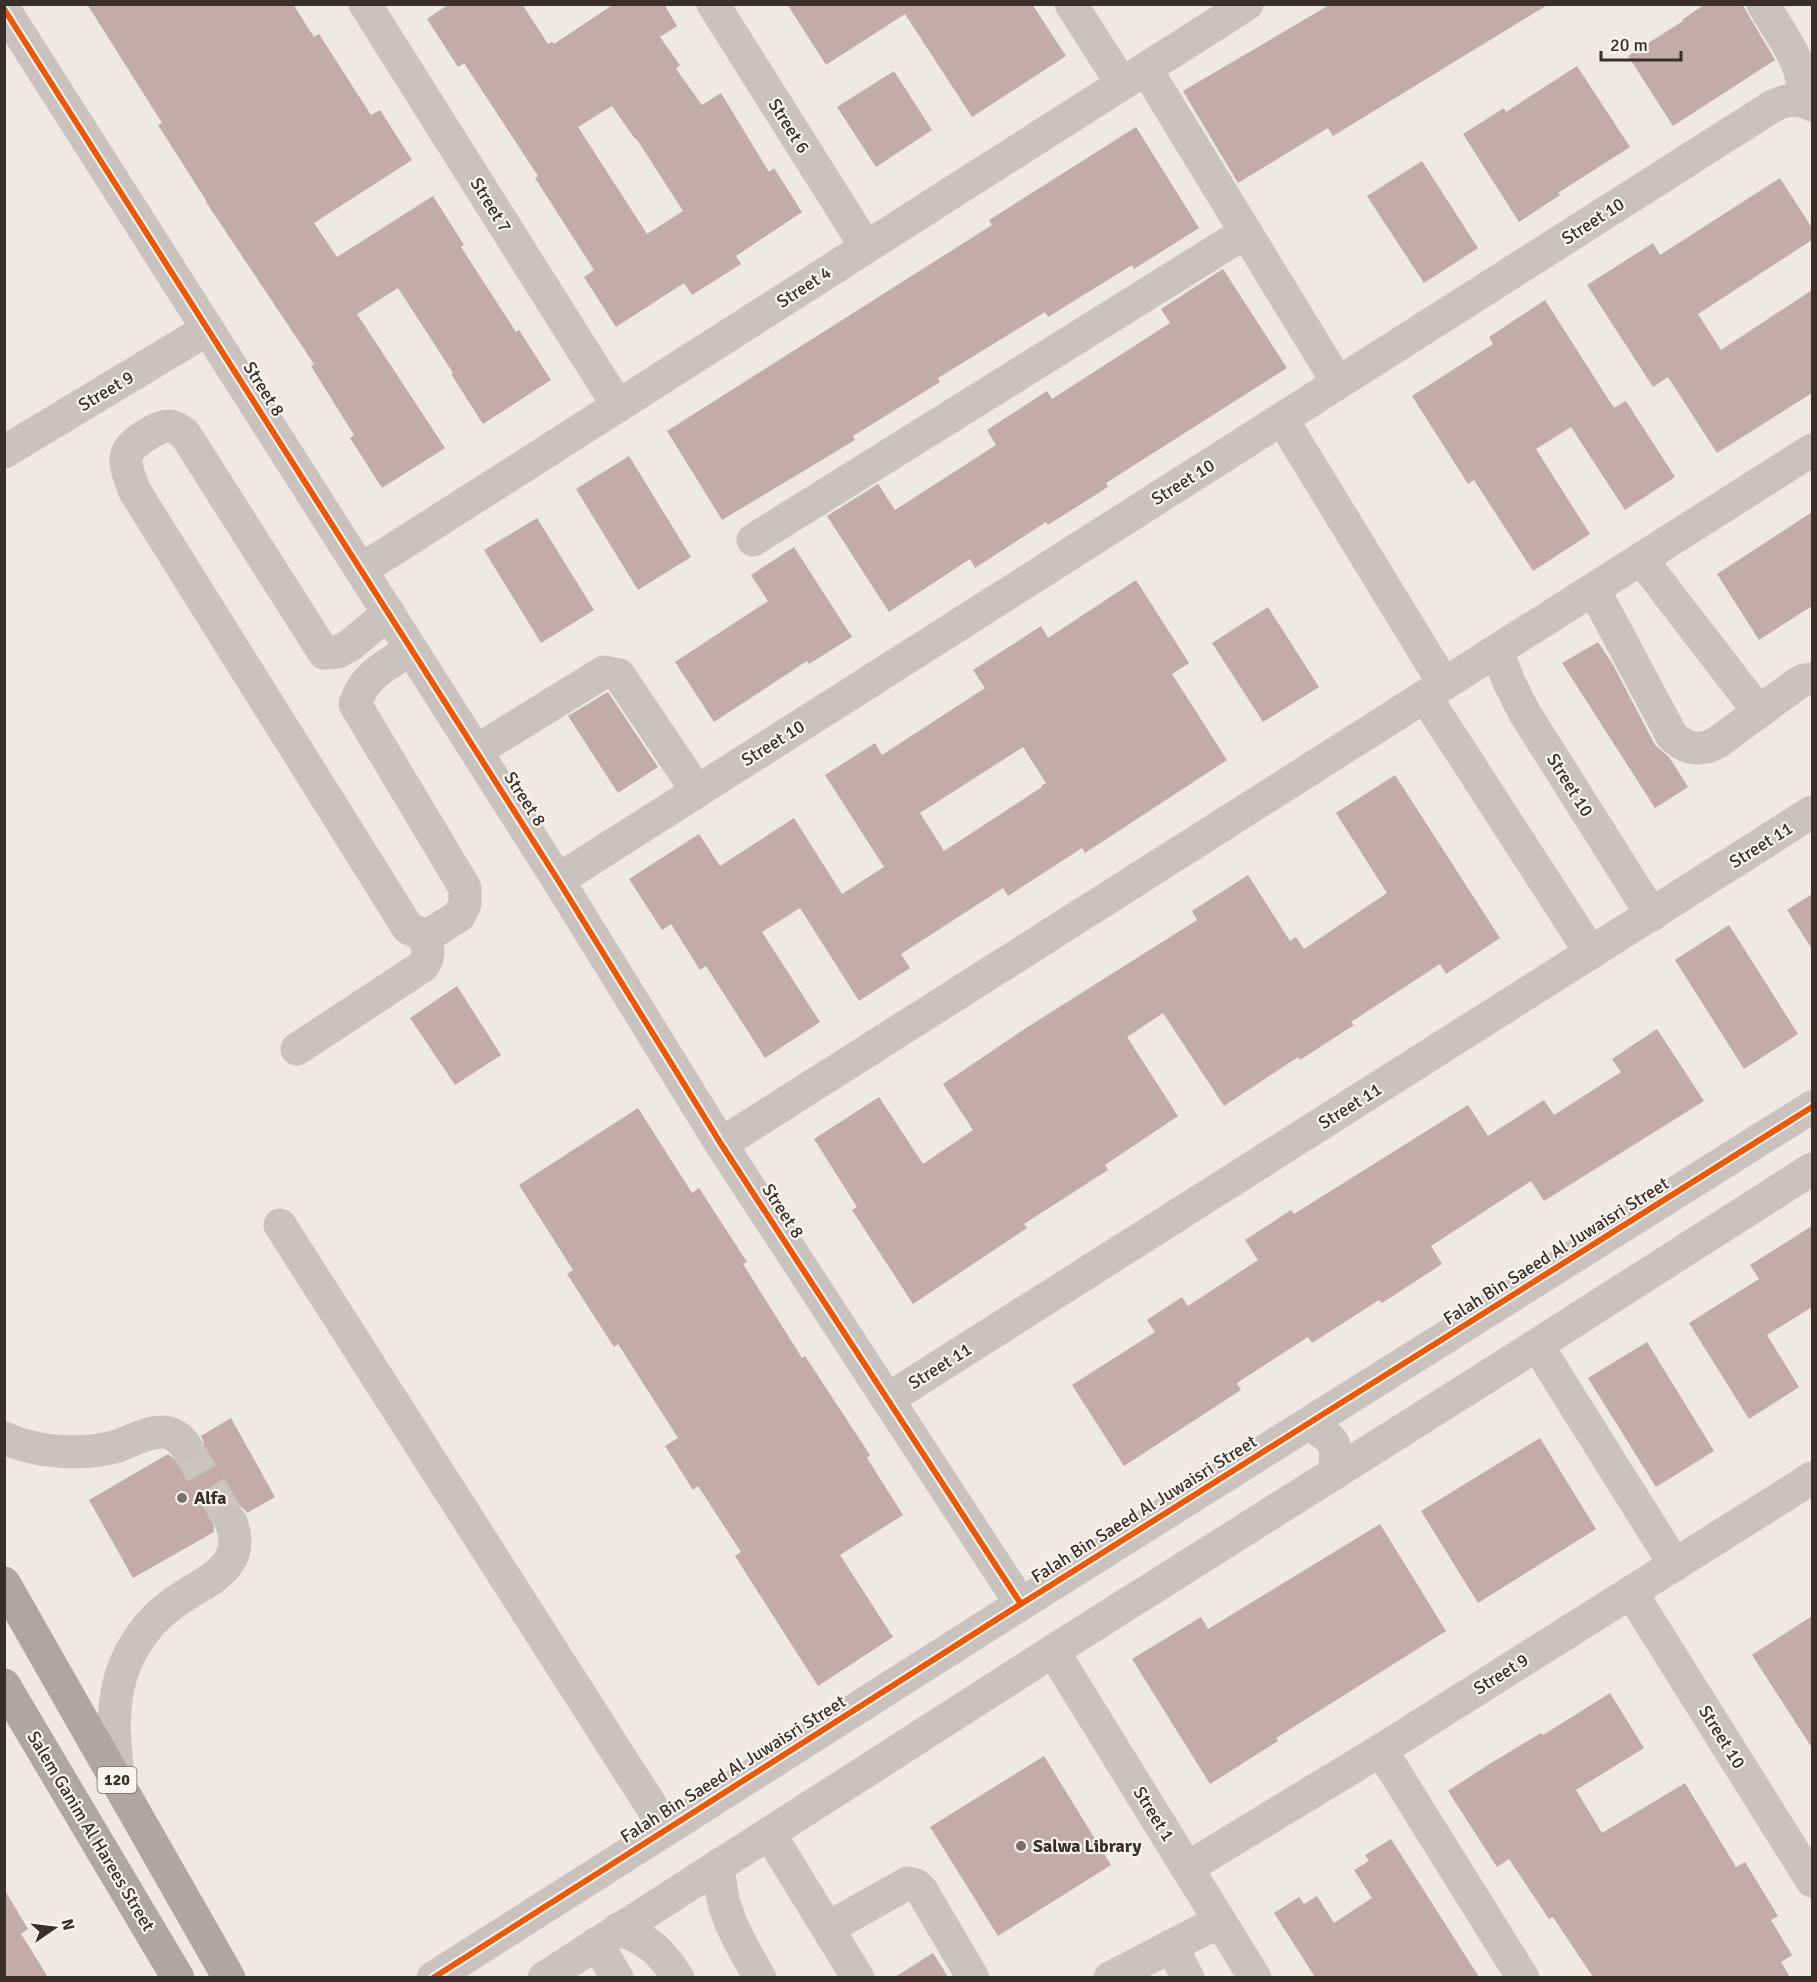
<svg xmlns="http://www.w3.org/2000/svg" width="1817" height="1982" viewBox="0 0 1817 1982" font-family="Signika,sans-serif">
<rect width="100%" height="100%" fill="#efe9e6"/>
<g fill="#c2aba8" fill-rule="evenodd">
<path d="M 87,4 L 293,4 L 314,37 L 319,34 L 371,115 L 380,110 L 412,160 L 314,223 L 337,257 L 433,196 L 464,245 L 461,247 L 516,332 L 519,330 L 551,380 L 483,424 L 451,374 L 453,373 L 398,288 L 357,314 L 445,448 L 382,488 L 350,438 L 354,435 L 311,366 L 314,364 L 206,202 L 207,202 L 158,125 L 162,123 Z"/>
<path d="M 449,4 L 522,4 L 548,44 L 552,42 L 554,44 L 614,4 L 664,4 L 677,26 L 660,37 L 680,65 L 676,69 L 702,105 L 721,93 L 769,172 L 774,168 L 802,212 L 736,256 L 741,264 L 692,295 L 684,283 L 616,327 L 584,277 L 594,270 L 535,178 L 538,176 L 464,63 L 458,67 L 427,19 ZM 612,106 L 635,139 L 636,138 L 683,211 L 647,234 L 578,127 Z"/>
<path d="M 787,4 L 1032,4 L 1066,56 L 972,117 L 905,14 L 826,65 Z"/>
<path d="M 1331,4 L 1549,4 L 1333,136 L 1328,128 L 1238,183 L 1183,91 Z"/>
<path d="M 1705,4 L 1742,4 L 1775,60 L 1673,126 L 1628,56 L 1683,21 L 1682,20 Z"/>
<path d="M 1577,66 L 1630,147 L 1558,193 L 1560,195 L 1519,222 L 1463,134 L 1504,108 L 1506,112 Z"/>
<path d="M 894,71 L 932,130 L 876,167 L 837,107 Z"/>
<path d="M 1136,127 L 1199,228 L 1134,269 L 1132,265 L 1048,317 L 1045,312 L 938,378 L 940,382 L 853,436 L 855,440 L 722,520 L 667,431 L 992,225 L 989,220 Z"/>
<path d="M 1422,161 L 1478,248 L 1424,283 L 1367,196 Z"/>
<path d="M 1780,178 L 1812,228 L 1812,240 L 1698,314 L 1721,350 L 1812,290 L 1812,393 L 1717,453 L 1668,377 L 1653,387 L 1587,285 L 1653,243 L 1660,255 Z"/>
<path d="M 1223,269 L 1287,368 L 1106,483 L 1108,487 L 1048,525 L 1046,522 L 975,568 L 970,559 L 889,612 L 827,516 L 878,484 L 895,510 L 996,445 L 987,430 L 1047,391 L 1052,399 L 1170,323 L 1161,309 Z"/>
<path d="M 1545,300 L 1614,408 L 1626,401 L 1675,477 L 1625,510 L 1571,427 L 1536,449 L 1590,534 L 1533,571 L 1474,480 L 1468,484 L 1412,396 L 1493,344 L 1489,337 Z"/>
<path d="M 629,456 L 691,557 L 638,590 L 576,489 Z"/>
<path d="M 1812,512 L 1812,606 L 1759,640 L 1717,574 Z"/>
<path d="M 537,518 L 594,610 L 541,643 L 484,550 Z"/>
<path d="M 794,547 L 852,637 L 809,664 L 807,661 L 714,722 L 675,662 L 768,601 L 751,575 Z"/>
<path d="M 1136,580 L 1189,663 L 1172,674 L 1227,760 L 1085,853 L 1082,848 L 1008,896 L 1003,888 L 901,954 L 910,968 L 859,1001 L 800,908 L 762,932 L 820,1022 L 765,1058 L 706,966 L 700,970 L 671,924 L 662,930 L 629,879 L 699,834 L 720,866 L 794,818 L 842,894 L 884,867 L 825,775 L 875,743 L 882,755 L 985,688 L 973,670 L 1041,626 L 1048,638 ZM 1023,747 L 1046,783 L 1041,786 L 1042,787 L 944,851 L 920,813 Z"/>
<path d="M 1268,607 L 1319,687 L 1263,722 L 1212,643 Z"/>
<path d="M 1598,642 L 1613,665 L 1655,745 L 1669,757 L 1688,787 L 1655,808 L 1562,663 Z"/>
<path d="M 608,692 L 658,767 L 618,793 L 568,716 Z"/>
<path d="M 1395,775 L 1500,938 L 1446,974 L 1440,964 L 1351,1022 L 1354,1025 L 1300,1060 L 1298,1057 L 1224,1106 L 1163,1013 L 1127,1037 L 1178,1116 L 1105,1165 L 1108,1170 L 1024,1224 L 1027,1228 L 913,1304 L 852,1210 L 857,1207 L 814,1139 L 879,1097 L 923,1164 L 973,1130 L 943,1084 L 1026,1028 L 1197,920 L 1192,911 L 1248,875 L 1290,941 L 1296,937 L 1304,949 L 1387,893 L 1336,813 Z"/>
<path d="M 1812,894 L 1812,949 L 1787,910 Z"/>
<path d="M 1729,925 L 1798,1034 L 1744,1069 L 1675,960 Z"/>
<path d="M 457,986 L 501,1055 L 455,1085 L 410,1018 Z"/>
<path d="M 1657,1029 L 1704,1101 L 1544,1201 L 1531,1181 L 1431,1246 L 1442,1264 L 1382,1303 L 1379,1300 L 1312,1343 L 1308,1337 L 1237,1383 L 1241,1390 L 1124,1466 L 1072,1385 L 1155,1332 L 1147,1320 L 1182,1297 L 1188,1306 L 1258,1260 L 1245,1240 L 1291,1210 L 1294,1214 L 1468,1105 L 1488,1136 L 1544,1100 L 1554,1115 L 1621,1072 L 1612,1059 Z"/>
<path d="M 638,1108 L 692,1193 L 699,1188 L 747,1262 L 743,1264 L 802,1358 L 805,1356 L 870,1455 L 867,1458 L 903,1515 L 840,1555 L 893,1637 L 818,1686 L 735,1556 L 741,1552 L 698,1486 L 693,1490 L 665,1446 L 678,1438 L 618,1344 L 614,1347 L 567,1274 L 573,1270 L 519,1185 Z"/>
<path d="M 1812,1226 L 1812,1307 L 1767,1335 L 1799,1387 L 1749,1419 L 1689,1323 L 1759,1279 L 1750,1265 Z"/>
<path d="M 1647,1342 L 1714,1451 L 1656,1487 L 1588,1378 Z"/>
<path d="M 231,1418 L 275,1497 L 247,1513 L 244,1509 L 236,1504 L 227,1504 L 219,1508 L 213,1517 L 214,1532 L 133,1578 L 89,1500 L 168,1454 L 179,1463 L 187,1464 L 196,1460 L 203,1451 L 204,1443 L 201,1436 Z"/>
<path d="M 1540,1438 L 1596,1529 L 1478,1603 L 1421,1511 Z"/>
<path d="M 1380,1524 L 1446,1631 L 1276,1738 L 1278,1741 L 1210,1784 L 1132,1659 L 1201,1617 L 1208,1629 Z"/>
<path d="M 1812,1616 L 1812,1748 L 1752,1655 Z"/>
<path d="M 1610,1693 L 1644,1748 L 1576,1790 L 1602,1833 L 1685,1783 L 1736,1867 L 1745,1862 L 1778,1916 L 1771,1920 L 1792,1955 L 1781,1962 L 1790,1977 L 1593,1977 L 1553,1917 L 1549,1919 L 1509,1859 L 1497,1867 L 1448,1791 L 1491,1763 L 1541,1733 L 1543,1735 Z"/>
<path d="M 1044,1756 L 1111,1865 L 998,1936 L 930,1827 Z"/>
<path d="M 1391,1839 L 1479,1977 L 1315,1977 L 1274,1913 L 1299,1897 L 1304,1904 L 1317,1896 L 1334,1923 L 1372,1898 L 1354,1870 L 1369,1861 L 1365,1855 Z"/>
<path d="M 4,1889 L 28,1929 L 21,1934 L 48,1977 L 4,1977 Z"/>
<path d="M 933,1953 L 948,1977 L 895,1977 Z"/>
</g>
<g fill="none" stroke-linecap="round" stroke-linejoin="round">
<path stroke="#cbc4c1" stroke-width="33" stroke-dasharray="33 16" stroke-linecap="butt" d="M 185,1445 L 231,1522"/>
<g stroke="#c9c2be" stroke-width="33">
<path d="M 365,4 L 618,406"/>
<path d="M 713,4 L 866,247"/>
<path d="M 1071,4 L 1122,84"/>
<path d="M 1763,4 C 1780,34 1807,65 1803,100"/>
<path d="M 4,9 L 558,880 L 721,1144 L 1021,1604"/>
<path d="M 1146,69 L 1338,383"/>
<path d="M 1282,419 L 1444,684"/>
<path d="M 4,452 L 208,329"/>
<path d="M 753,540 L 1246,232"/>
<path d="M 1642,560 L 1759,712"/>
<path d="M 361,570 L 1247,4"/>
<path d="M 1594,590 L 1672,736 C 1687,750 1700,752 1718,742 L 1798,683 L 1804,680 L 1812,679"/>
<path d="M 389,613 L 349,646 L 338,652 L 324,653 L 185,434 C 179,430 175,426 168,426 C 158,426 130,443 127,454 C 123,465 131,479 134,490 L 408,928 L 421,934 L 432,933 L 459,916 L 465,904 L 465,888 L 355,704 C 365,674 386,666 411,649"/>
<path d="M 1497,651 L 1509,682 L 1524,712 L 1652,915"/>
<path d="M 1425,696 L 1591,953"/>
<path d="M 476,751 L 604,672 L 619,675 L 697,791"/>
<path d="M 558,880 L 1773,106 C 1787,99 1798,98 1812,105"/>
<path d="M 297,1049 L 423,966 C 431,955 429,944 421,934"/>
<path d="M 721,1144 C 1085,912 1450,683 1812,450"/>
<path d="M 280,1225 L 666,1829"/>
<path d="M 1537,1345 L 1675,1565"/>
<path d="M 888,1399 L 1812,812"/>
<path d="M 1309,1424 C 1336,1441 1338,1442 1334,1474"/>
<path d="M 4,1438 C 38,1453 82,1456 118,1446 C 131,1441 147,1432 162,1432 C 172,1432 179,1437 185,1445"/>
<path d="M 1631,1592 L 1812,1881"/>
<path d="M 1053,1651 L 1255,1978"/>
<path d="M 1381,1750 L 1523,1978"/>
<path d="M 119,1784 C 114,1742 109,1702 126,1662 C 136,1640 152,1619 171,1605 C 202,1581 249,1570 231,1522"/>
<path d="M 769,1833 L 858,1978"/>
<path d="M 719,1865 C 719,1910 738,1939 760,1978"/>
<path d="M 1187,1868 L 1381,1750 L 1812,1478"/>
<path d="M 828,1928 L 908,1883 L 916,1885 L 922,1891 L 973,1978"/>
<path d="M 618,1929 C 648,1939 661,1951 678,1978"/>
<path d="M 597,1943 L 617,1978"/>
<path d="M 1171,1946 L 1188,1978"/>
<path d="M 433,1978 L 1021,1604 L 1812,1107"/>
<path d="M 544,1978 L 1053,1651 L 1507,1364 L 1812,1169"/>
<path d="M 1110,1978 L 1220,1921"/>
</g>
<g stroke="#aea6a3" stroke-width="33">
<path d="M 4,1583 L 229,1978"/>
<path d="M 4,1685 L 178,1978"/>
</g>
<g stroke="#fbf3ee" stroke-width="10">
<g id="cycleway">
<path d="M 4,9 L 558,880 L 721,1144 L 1021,1604"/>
<path d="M 433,1978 L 1021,1604 L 1812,1107"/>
</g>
</g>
<use href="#cycleway" stroke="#e8590c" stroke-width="6"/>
</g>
<g fill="#796f6c" stroke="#fbf3ee" stroke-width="2">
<circle cx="182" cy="1498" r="6"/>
<circle cx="1021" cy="1846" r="6"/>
</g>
<g text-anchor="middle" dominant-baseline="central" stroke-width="4.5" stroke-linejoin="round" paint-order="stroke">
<rect fill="#fbf3ee" stroke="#746966" stroke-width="1.5" x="97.5" y="1767" width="39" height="26" rx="4.5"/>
<g font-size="16" font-weight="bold" fill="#3a2e2b">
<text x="117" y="1780">120</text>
</g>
<g font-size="18" fill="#3a2e2b" stroke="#fbf3ee">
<text transform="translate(789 126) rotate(58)">Street 6</text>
<text transform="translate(491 205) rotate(58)">Street 7</text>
<text transform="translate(1593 221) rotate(-33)">Street 10</text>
<text transform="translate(804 287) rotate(-33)">Street 4</text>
<text transform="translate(264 389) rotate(58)">Street 8</text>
<text transform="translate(106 391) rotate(-31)">Street 9</text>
<text transform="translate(1183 482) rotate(-32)">Street 10</text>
<text transform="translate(773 743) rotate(-32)">Street 10</text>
<text transform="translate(1570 785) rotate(58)">Street 10</text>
<text transform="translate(525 799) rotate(57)">Street 8</text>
<text transform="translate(1761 845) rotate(-32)">Street 11</text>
<text transform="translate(1350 1106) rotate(-32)">Street 11</text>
<text transform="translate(783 1211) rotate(57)">Street 8</text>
<text transform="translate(1556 1251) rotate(-32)">Falah Bin Saeed Al Juwaisri Street</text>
<text transform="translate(940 1366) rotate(-32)">Street 11</text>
<text transform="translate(1144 1509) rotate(-32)">Falah Bin Saeed Al Juwaisri Street</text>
<text transform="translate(1501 1674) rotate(-32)">Street 9</text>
<text transform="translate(1722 1737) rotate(58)">Street 10</text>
<text transform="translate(733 1769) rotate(-32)">Falah Bin Saeed Al Juwaisri Street</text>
<text transform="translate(1154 1814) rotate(58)">Street 1</text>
<text transform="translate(91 1831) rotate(59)">Salem Ganim Al Harees Street</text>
</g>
<g font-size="18" font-weight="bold" fill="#3a2e2b" stroke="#fbf3ee" text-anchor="start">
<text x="194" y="1498">Alfa</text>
<text x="1033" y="1846">Salwa Library</text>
</g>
</g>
<rect width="1817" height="1982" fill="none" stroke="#3a2e2b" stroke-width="12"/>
<g transform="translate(54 1928) rotate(76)" stroke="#fbf3ee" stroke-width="4.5" paint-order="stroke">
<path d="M0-4.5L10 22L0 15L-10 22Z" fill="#3a2e2b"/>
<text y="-9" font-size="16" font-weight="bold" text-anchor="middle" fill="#3a2e2b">N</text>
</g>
<path d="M1601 51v9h80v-9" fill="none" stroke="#3a2e2b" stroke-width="3"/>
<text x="1610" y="51" font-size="18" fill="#3a2e2b" stroke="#fbf3ee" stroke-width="4.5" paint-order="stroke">20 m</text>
</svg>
